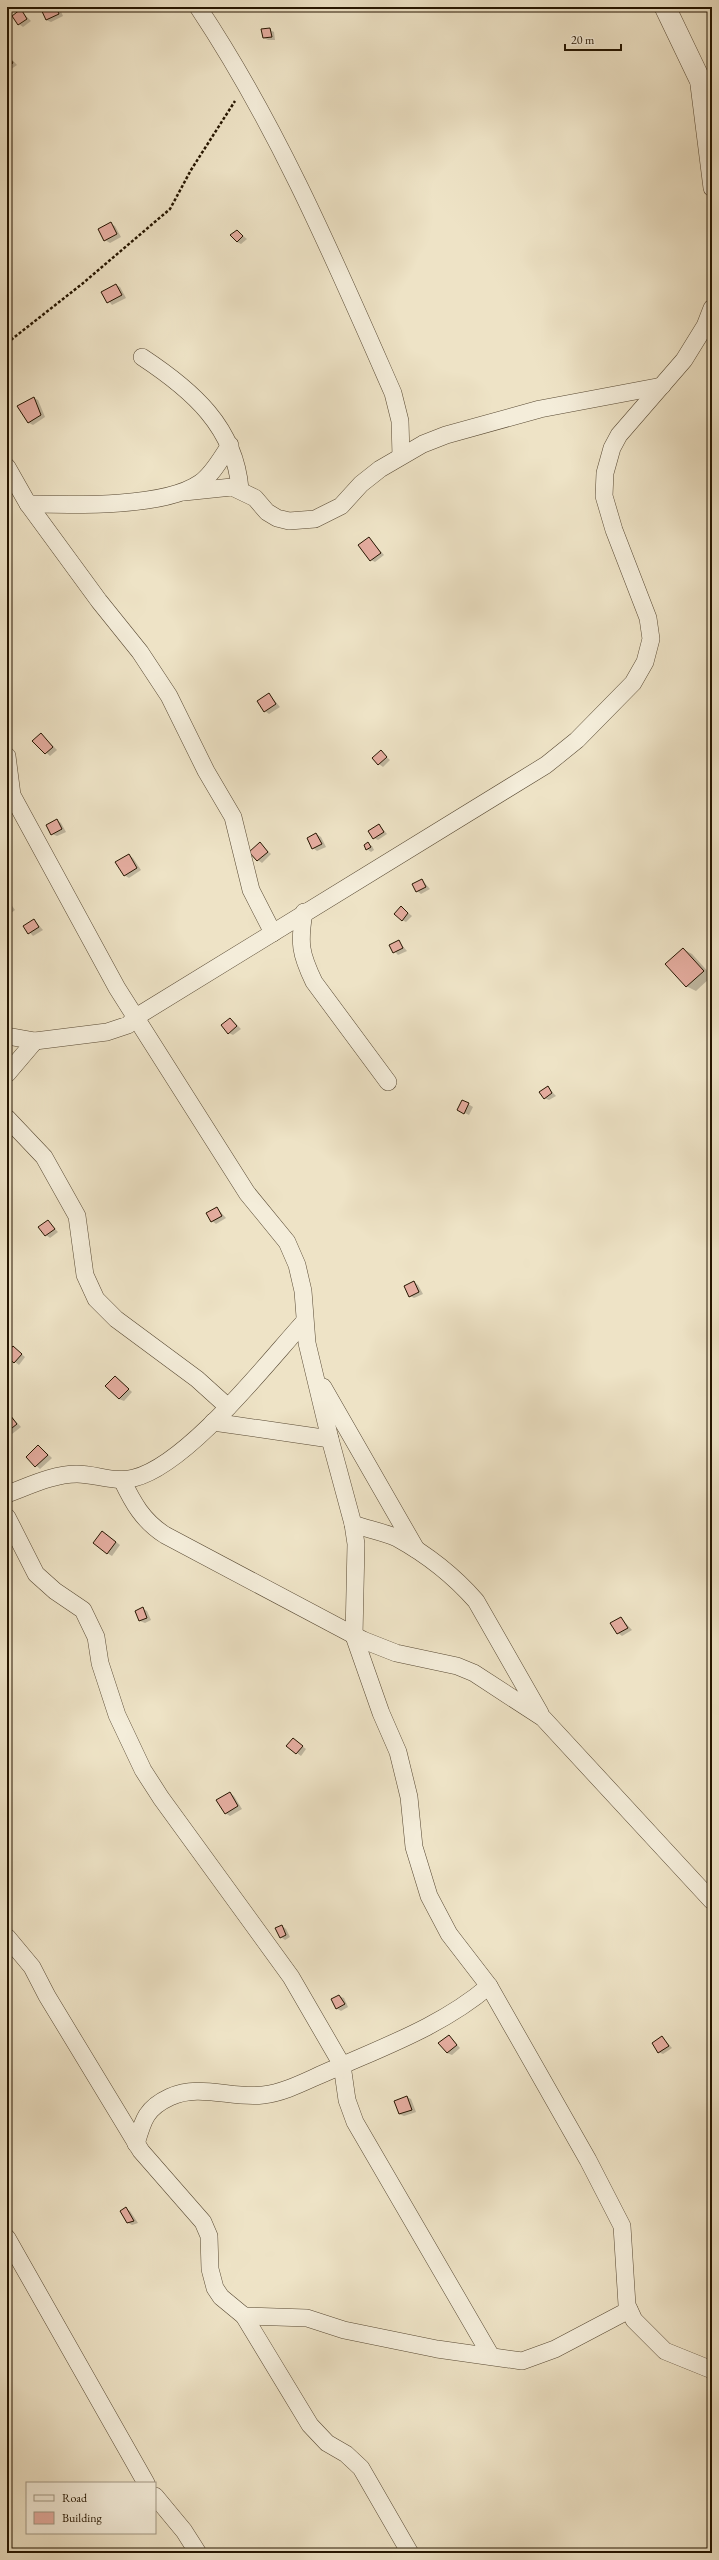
<svg xmlns="http://www.w3.org/2000/svg" width="719" height="2560" viewBox="0 0 719 2560" font-family="'EB Garamond',serif">
<rect width="100%" height="100%" fill="#eee3c6"/>
<filter id="stains"><feTurbulence type="fractalNoise" baseFrequency=".005" numOctaves="4"/><feColorMatrix values="0 0 0 0 .2 0 0 0 0 .09 0 0 0 0 .02 0 0 0 .5 -.17"/></filter>
<radialGradient id="worn" r=".72"><stop offset=".6" stop-color="#630" stop-opacity="0"/><stop offset="1" stop-color="#630" stop-opacity=".3"/></radialGradient>
<g fill="#0003">
<path d="M 41,7 L 59,7 L 63,16 L 51,22 L 46,20 Z"/>
<path d="M 21,11 L 31,21 L 23,27 L 19,24 Z"/>
<path d="M 270,30 L 274,32 L 275,40 L 268,40 L 264,38 Z"/>
<path d="M 7,54 L 17,65 L 7,72 Z"/>
<path d="M 111,224 L 115,226 L 121,237 L 110,243 L 105,240 L 100,230 Z"/>
<path d="M 237,231 L 247,239 L 241,244 L 237,242 Z"/>
<path d="M 116,285 L 120,287 L 126,298 L 112,305 L 102,293 Z"/>
<path d="M 34,398 L 38,400 L 45,417 L 33,425 L 29,423 L 18,406 Z"/>
<path d="M 369,538 L 384,555 L 375,562 L 371,560 Z"/>
<path d="M 269,694 L 280,707 L 269,714 L 265,711 Z"/>
<path d="M 41,734 L 57,750 L 50,756 L 34,741 Z"/>
<path d="M 381,752 L 390,760 L 383,767 L 379,764 Z"/>
<path d="M 57,820 L 61,823 L 66,832 L 57,836 L 52,834 Z"/>
<path d="M 379,825 L 387,834 L 378,840 L 374,838 Z"/>
<path d="M 316,834 L 321,837 L 326,847 L 317,851 L 313,848 Z"/>
<path d="M 260,844 L 271,854 L 262,863 L 258,860 Z"/>
<path d="M 368,844 L 372,846 L 374,850 L 371,852 L 367,849 Z"/>
<path d="M 129,855 L 133,858 L 141,870 L 129,878 L 124,875 Z"/>
<path d="M 422,880 L 430,889 L 421,894 L 417,891 Z"/>
<path d="M 7,899 L 15,910 L 7,916 Z"/>
<path d="M 401,907 L 412,916 L 406,922 L 402,920 Z"/>
<path d="M 34,920 L 43,930 L 33,936 L 24,926 Z"/>
<path d="M 399,942 L 407,951 L 398,955 L 390,946 Z"/>
<path d="M 683,949 L 692,954 L 712,976 L 696,991 L 686,986 Z"/>
<path d="M 231,1019 L 241,1029 L 233,1035 L 229,1033 Z"/>
<path d="M 548,1088 L 556,1096 L 549,1100 L 544,1098 Z"/>
<path d="M 463,1101 L 473,1107 L 469,1115 L 459,1110 Z"/>
<path d="M 217,1208 L 226,1218 L 216,1224 L 212,1221 Z"/>
<path d="M 48,1221 L 58,1232 L 50,1238 L 46,1235 Z"/>
<path d="M 414,1282 L 418,1285 L 423,1294 L 414,1298 L 410,1296 Z"/>
<path d="M 13,1347 L 25,1357 L 19,1365 L 7,1356 Z"/>
<path d="M 119,1380 L 132,1392 L 124,1401 L 119,1399 Z"/>
<path d="M 7,1412 L 21,1427 L 12,1434 L 7,1431 Z"/>
<path d="M 39,1446 L 52,1458 L 40,1469 L 27,1457 Z"/>
<path d="M 106,1534 L 120,1545 L 112,1556 L 107,1553 Z"/>
<path d="M 143,1609 L 147,1611 L 151,1620 L 145,1623 L 140,1621 Z"/>
<path d="M 621,1618 L 632,1630 L 622,1636 L 618,1633 Z"/>
<path d="M 293,1739 L 306,1749 L 301,1756 L 287,1746 Z"/>
<path d="M 230,1793 L 234,1796 L 242,1809 L 230,1816 L 225,1813 Z"/>
<path d="M 282,1926 L 286,1929 L 290,1937 L 285,1940 L 281,1937 Z"/>
<path d="M 339,1996 L 344,1998 L 348,2007 L 341,2011 L 336,2008 Z"/>
<path d="M 449,2036 L 460,2048 L 452,2055 L 447,2053 Z"/>
<path d="M 662,2037 L 672,2048 L 663,2054 L 658,2052 Z"/>
<path d="M 407,2097 L 411,2099 L 416,2112 L 404,2116 L 399,2114 Z"/>
<path d="M 126,2209 L 130,2211 L 138,2223 L 132,2225 L 127,2222 Z"/>
</g>
<g fill="#e5ada0" stroke="#251500">
<path d="M 40,7 L 56,7 L 59,14 L 46,20 Z"/>
<path d="M 21,9 L 27,19 L 18,25 L 12,16 Z"/>
<path d="M 270,28 L 272,37 L 263,38 L 261,29 Z"/>
<path d="M 7,53 L 13,63 L 7,67 Z"/>
<path d="M 111,222 L 117,234 L 104,241 L 98,229 Z"/>
<path d="M 237,230 L 243,236 L 237,242 L 230,235 Z"/>
<path d="M 116,284 L 122,295 L 107,303 L 101,292 Z"/>
<path d="M 34,397 L 41,415 L 28,423 L 17,406 Z"/>
<path d="M 369,537 L 381,553 L 370,561 L 358,545 Z"/>
<path d="M 269,693 L 276,704 L 264,712 L 257,701 Z"/>
<path d="M 41,733 L 53,747 L 45,754 L 32,741 Z"/>
<path d="M 381,750 L 387,757 L 378,765 L 372,758 Z"/>
<path d="M 57,819 L 62,829 L 51,835 L 46,825 Z"/>
<path d="M 379,824 L 384,832 L 373,839 L 368,831 Z"/>
<path d="M 316,833 L 322,844 L 312,849 L 307,838 Z"/>
<path d="M 260,842 L 268,852 L 257,861 L 249,852 Z"/>
<path d="M 368,842 L 371,847 L 366,850 L 364,845 Z"/>
<path d="M 129,854 L 137,868 L 124,876 L 115,862 Z"/>
<path d="M 422,879 L 426,887 L 416,892 L 412,884 Z"/>
<path d="M 7,901 L 11,907 L 7,910 Z"/>
<path d="M 401,906 L 408,913 L 402,921 L 394,914 Z"/>
<path d="M 34,919 L 39,927 L 28,934 L 23,926 Z"/>
<path d="M 399,940 L 403,948 L 393,953 L 389,945 Z"/>
<path d="M 683,948 L 704,971 L 686,987 L 665,964 Z"/>
<path d="M 230,1018 L 237,1026 L 228,1034 L 221,1025 Z"/>
<path d="M 548,1086 L 552,1093 L 544,1099 L 539,1092 Z"/>
<path d="M 462,1100 L 469,1103 L 464,1114 L 457,1110 Z"/>
<path d="M 217,1207 L 222,1216 L 211,1222 L 206,1213 Z"/>
<path d="M 48,1220 L 55,1229 L 45,1236 L 38,1227 Z"/>
<path d="M 414,1281 L 419,1292 L 409,1297 L 404,1286 Z"/>
<path d="M 13,1346 L 22,1354 L 14,1363 L 7,1357 L 7,1353 Z"/>
<path d="M 115,1376 L 129,1389 L 119,1399 L 105,1386 Z"/>
<path d="M 7,1411 L 17,1424 L 7,1432 Z"/>
<path d="M 38,1445 L 48,1455 L 35,1467 L 26,1457 Z"/>
<path d="M 102,1531 L 116,1542 L 107,1554 L 93,1543 Z"/>
<path d="M 143,1607 L 147,1618 L 139,1621 L 135,1611 Z"/>
<path d="M 621,1617 L 628,1628 L 617,1634 L 610,1623 Z"/>
<path d="M 293,1738 L 303,1746 L 296,1754 L 286,1746 Z"/>
<path d="M 230,1792 L 238,1806 L 225,1814 L 216,1800 Z"/>
<path d="M 282,1925 L 286,1935 L 280,1938 L 275,1928 Z"/>
<path d="M 339,1995 L 345,2004 L 336,2009 L 331,1999 Z"/>
<path d="M 449,2035 L 457,2045 L 447,2053 L 438,2043 Z"/>
<path d="M 662,2036 L 669,2046 L 658,2053 L 652,2043 Z"/>
<path d="M 407,2096 L 412,2110 L 399,2114 L 394,2101 Z"/>
<path d="M 126,2207 L 134,2221 L 127,2223 L 120,2211 Z"/>
</g>
<g fill="none" stroke-linecap="round" stroke-linejoin="round">
<g stroke="#574832" stroke-width="18">
<g id="minor">
<path d="M 198,7 C 278,127 335,261 393,393 L 400,421 L 401,456"/>
<path d="M 699,85 L 712,188"/>
<path d="M 142,357 C 192,390 235,427 240,489"/>
<path d="M 7,467 L 28,504 L 99,601 L 140,652 L 169,696 L 206,771 L 233,817 L 251,890 L 273,933"/>
<path d="M 184,492 L 232,487 L 255,498 L 267,512 L 277,518 L 289,521 L 315,519 L 341,506 L 361,484 L 380,469 L 423,444 L 446,435 L 540,409 L 662,386"/>
<path d="M 28,504 C 72,505 164,508 200,483 C 213,474 221,458 230,445"/>
<path d="M 7,756 L 12,795 L 117,988 L 247,1193 L 287,1242 L 297,1265 L 303,1291 L 307,1343 L 330,1439 L 353,1524 L 356,1544 L 354,1636 L 381,1713 L 398,1752 L 409,1797 L 414,1847 L 429,1896 L 449,1934 L 489,1986 L 588,2160 L 622,2226 L 627,2305 L 634,2320 L 665,2351 L 712,2370"/>
<path d="M 304,912 C 299,943 300,953 314,982 L 388,1082"/>
<path d="M 7,1036 L 35,1041 L 107,1032 L 128,1025 L 136,1017 L 546,765 L 577,740 L 633,683 L 645,662 L 651,639 L 648,618 L 614,530 L 604,496 L 605,473 L 612,448 L 619,435 L 684,360 L 705,326 L 712,308"/>
<path d="M 7,1074 L 35,1041"/>
<path d="M 7,1118 L 44,1157 L 77,1216 L 85,1275 L 96,1299 L 116,1319 L 197,1379 L 228,1407"/>
<path d="M 323,1387 L 416,1549"/>
<path d="M 213,1422 L 330,1439"/>
<path d="M 122,1480 C 133,1503 143,1521 165,1535 L 363,1640 L 396,1653 L 457,1666 L 474,1673 L 543,1718 L 712,1901"/>
<path d="M 7,1494 C 29,1486 53,1474 77,1474 C 96,1474 114,1483 134,1478 C 187,1465 266,1364 304,1322"/>
<path d="M 7,1517 L 36,1574 L 55,1591 L 83,1610 L 96,1637 L 100,1663 L 117,1715 L 143,1770 L 161,1798 L 291,1977 L 342,2065 L 347,2100 L 355,2122 L 491,2356"/>
<path d="M 353,1524 C 367,1529 384,1532 397,1538 C 426,1554 455,1577 476,1601 L 540,1713"/>
<path d="M 7,1937 L 32,1967 L 47,1996 L 141,2151 L 203,2222 L 209,2236 L 210,2269 L 215,2288 L 221,2297 L 244,2316 L 310,2425 L 327,2443 L 346,2454 L 361,2468 L 410,2553"/>
<path d="M 136,2144 C 143,2120 146,2108 170,2097 C 199,2083 232,2099 263,2095 C 288,2092 311,2078 334,2069 C 388,2045 443,2025 489,1986"/>
<path d="M 7,2238 L 146,2483"/>
<path d="M 244,2316 L 307,2318 L 344,2330 L 437,2349 L 522,2361 L 555,2349 L 629,2310"/>
<path d="M 155,2496 L 184,2531 L 198,2553"/>
</g>
</g>
<g stroke="#574832" stroke-width="22">
<path id="tertiary" d="M 665,7 L 712,105"/>
</g>
<path stroke="#251500" stroke-width="2.5" stroke-dasharray="3 2" stroke-linecap="butt" d="M 7,343 L 82,284 L 170,209 L 191,170 L 235,101"/>
<use href="#minor" stroke="#f4edda" stroke-width="17"/>
<use href="#tertiary" stroke="#f4edda" stroke-width="21"/>
</g>
<rect width="719" height="2560" fill="none" stroke="#eee3c6" stroke-width="24"/>
<rect x="8" y="8" width="703" height="2544" fill="none" stroke="#251500" stroke-width="2"/>
<rect x="12" y="12" width="695" height="2536" fill="none" stroke="#251500"/>
<rect x="26" y="2482" width="130" height="52" fill="#f4edda" stroke="#a19783"/>
<rect x="34" y="2495" width="20" height="6" fill="#f4edda" stroke="#a19783"/>
<text x="62" y="2502" font-size="12" fill="#251500">Road</text>
<rect x="34" y="2512" width="20" height="12" fill="#e5ada0" stroke="#a19783"/>
<text x="62" y="2522" font-size="12" fill="#251500">Building</text>
<path d="M565 44v6h56v-6" fill="none" stroke="#251500" stroke-width="2"/>
<text x="571" y="44" font-size="12" fill="#251500" stroke="#f4edda" stroke-width="3" paint-order="stroke">20 m</text>
<rect width="100%" height="100%" filter="url(#stains)"/>
<rect width="100%" height="100%" fill="url(#worn)"/>
</svg>
